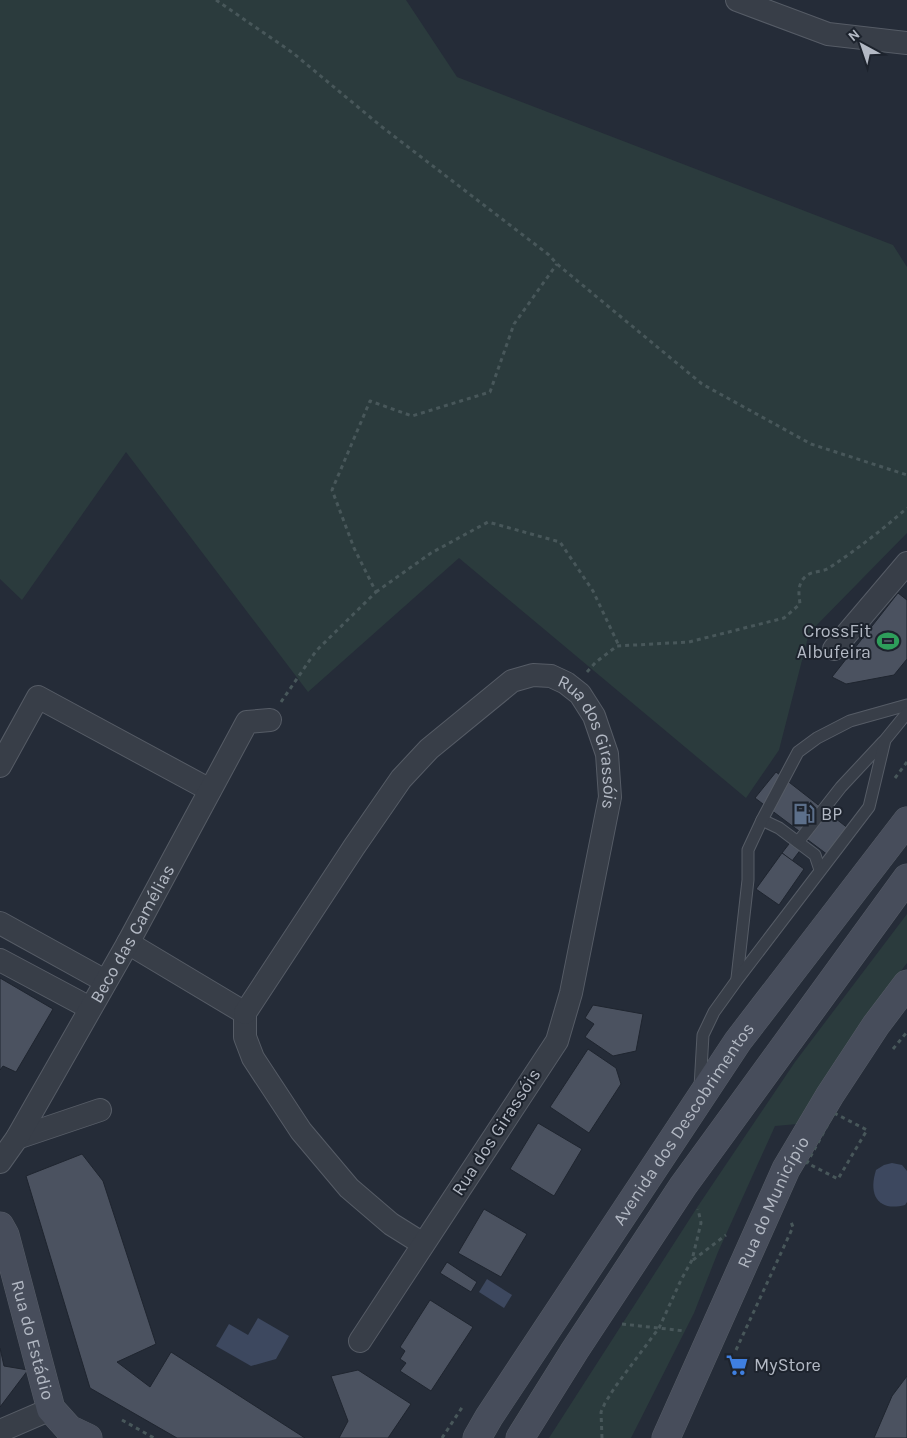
<svg xmlns="http://www.w3.org/2000/svg" width="907" height="1438" viewBox="0 0 907 1438" font-family="Karla,sans-serif">
<rect width="100%" height="100%" fill="#252c38"/>
<g fill="#2b3b3d">
<path d="M 0,0 L 406,0 L 457,77 L 893,245 L 907,267 L 907,533 L 809,633 L 779,750 L 746,798 L 459,558 L 308,692 L 126,452 L 22,600 L 0,579 Z"/>
<path d="M 907,914 L 907,963 L 880,998 L 797,1124 L 775,1126 L 718,1252 L 694,1313 L 631,1438 L 549,1438 L 698,1206 L 795,1062 Z"/>
</g>
<g fill="#3d485f">
<path d="M 892,1163 L 902,1165 L 907,1171 L 907,1202 L 905,1205 C 878,1212 868,1195 876,1170 L 884,1165 Z"/>
<path d="M 487,1279 L 512,1295 L 504,1308 L 479,1292 Z"/>
<path d="M 258,1318 L 289,1336 L 276,1359 L 251,1366 L 216,1346 L 229,1324 L 248,1335 Z"/>
</g>
<g fill="#4b5260" stroke="#1f252f">
<path d="M 898,593 L 907,600 L 907,659 L 894,675 L 846,684 L 832,677 Z"/>
<path d="M 776,772 L 849,829 L 828,855 L 808,840 L 792,861 L 782,853 L 799,831 L 755,798 Z"/>
<path d="M 782,853 L 804,869 L 779,905 L 756,889 Z"/>
<path d="M 0,978 L 53,1009 L 16,1072 L 3,1066 L 0,1070 Z"/>
<path d="M 593,1005 L 643,1014 L 636,1051 L 613,1056 L 585,1037 L 594,1024 L 585,1018 Z"/>
<path d="M 588,1049 L 616,1068 L 621,1084 L 589,1133 L 550,1107 Z"/>
<path d="M 538,1123 L 582,1149 L 554,1196 L 510,1169 Z"/>
<path d="M 82,1154 L 103,1181 L 156,1344 L 117,1362 L 150,1387 L 171,1352 L 305,1438 L 177,1438 L 90,1388 L 26,1176 Z"/>
<path d="M 484,1209 L 527,1234 L 501,1277 L 458,1253 Z"/>
<path d="M 447,1262 L 477,1282 L 471,1292 L 440,1273 Z"/>
<path d="M 430,1300 L 473,1327 L 431,1391 L 400,1371 L 406,1363 L 400,1359 L 405,1351 L 400,1347 Z"/>
<path d="M 0,1348 L 4,1366 L 28,1370 L 0,1407 Z"/>
<path d="M 358,1370 L 411,1404 L 388,1438 L 339,1438 L 348,1421 L 331,1376 Z"/>
<path d="M 907,1376 L 907,1438 L 874,1438 L 892,1396 Z"/>
</g>
<g fill="none" stroke-linecap="round" stroke-linejoin="round">
<g stroke="#565c66" stroke-width="13">
<g id="lane">
<path d="M 762,820 L 779,828 L 815,855 L 820,870"/>
<path d="M 798,842 L 841,787 L 883,742"/>
<path d="M 737,978 L 748,880 L 748,850 L 762,820 L 798,752 L 817,738 L 850,721 L 907,705"/>
<path d="M 700,1087 L 703,1035 L 714,1012 L 737,980 L 869,807 L 885,740 L 907,713"/>
</g>
</g>
<g stroke="#565c66" stroke-width="24">
<g id="street">
<path d="M 737,0 L 828,34 L 907,43"/>
<path d="M 834,649 L 907,563"/>
<path d="M 0,766 L 38,697 L 210,790"/>
<path d="M 0,923 L 105,981"/>
<path d="M 128,943 L 245,1013 L 245,1037 L 253,1058 L 301,1131 L 349,1188 L 391,1224 L 423,1244"/>
<path d="M 0,960 L 90,1008"/>
<path id="s1" d="M 245,1013 L 354,847 L 401,779 L 429,749 L 512,681 L 533,675 L 551,676 L 566,683 L 580,694 L 594,716 L 607,754 L 610,797 L 571,993 L 557,1041 L 360,1341"/>
<path d="M 17,1138 L 100,1110"/>
<path id="s2" d="M 0,1162 L 17,1138 L 128,943 L 247,722 L 270,720"/>
<path d="M 0,1431 L 51,1409"/>
</g>
</g>
<g stroke="#565c66" stroke-width="29">
<g id="secondary">
<path id="s3" d="M 0,1226 L 5,1235 L 51,1409 L 69,1429 L 88,1438"/>
<path id="s4" d="M 477,1438 L 489,1417 L 738,1041 L 907,821"/>
<path d="M 520,1438 L 575,1350 L 683,1186 L 907,878"/>
<path id="s5" d="M 666,1438 L 786,1169 L 830,1095 L 876,1025 L 907,984"/>
</g>
</g>
<g stroke="#48575a" stroke-width="3" stroke-dasharray="4 4" stroke-linecap="butt">
<path d="M 216,0 L 293,53 L 382,127 L 549,255 L 557,264 L 702,384 L 811,444 L 907,475"/>
<path d="M 376,592 L 431,553 L 488,522 L 560,542 L 593,591 L 619,646"/>
<path d="M 587,672 L 596,662 L 617,646 L 689,642 L 784,618 L 800,604 C 799,595 797,586 804,578 C 811,570 821,573 829,568 C 856,550 882,530 907,508"/>
<path d="M 281,702 L 316,651 L 376,592 L 354,548 L 332,490 L 370,401 L 412,416 L 490,392 L 514,324 L 557,264"/>
<path d="M 895,778 L 907,762"/>
<path d="M 893,1049 L 907,1032"/>
<path d="M 834,1113 L 867,1130 L 838,1179 L 807,1163 Z"/>
<path d="M 693,1260 L 726,1235"/>
<path d="M 622,1324 L 685,1331"/>
<path d="M 736,1350 L 793,1227 L 791,1222"/>
<path d="M 122,1420 L 154,1438"/>
<path d="M 442,1438 L 463,1406"/>
<path d="M 602,1438 L 601,1412 L 605,1403 L 615,1387 L 659,1328 L 681,1280 L 692,1260 L 701,1223 L 698,1209"/>
</g>
<use href="#lane" stroke="#383e48" stroke-width="11"/>
<use href="#street" stroke="#383e48" stroke-width="22"/>
<use href="#secondary" stroke="#474d5b" stroke-width="28"/>
</g>
<defs>
<g id="stadium-bare" transform="scale(1.725)"><path d="M0-5a6.5 5 0 1 0 0 10a6.5 5 0 1 0 0-10ZM-3.5-1.8h7v3.6h-7Z" fill="#2e9e5b" stroke="#1d232d" stroke-width="2.5" paint-order="stroke"/></g>
<g id="fuel-bare" transform="scale(1.725)"><path d="M-5.5-6h7V0h2V4h1.3V-2.5L3-4.5l.8-.8L6-3V5H2.5V1h-1V6h-7ZM-4.2-4.7v3.2H.2V-4.7Z" fill="#5c6f8a" stroke="#1d232d" stroke-width="2.5" paint-order="stroke"/></g>
<g id="supermarket-bare" transform="scale(1.725)"><path d="M-6-5.5h2.5l.6 2H6L4.5 2H-2.5L-4.4-4H-6ZM-1.5 3.2a1.3 1.3 0 1 0 .1 0ZM3 3.2a1.3 1.3 0 1 0 .1 0Z" fill="#3f7fe0" stroke="#1d232d" stroke-width="2.5" paint-order="stroke"/></g>
</defs>
<g fill-rule="evenodd">
<use href="#stadium-bare" x="888" y="641"/>
<use href="#fuel-bare" x="804" y="814"/>
<use href="#supermarket-bare" x="737" y="1365"/>
</g>
<g text-anchor="middle" dominant-baseline="central" stroke-width="4" stroke-linejoin="round" paint-order="stroke">
<g font-size="18" fill="#b3b9c4" stroke="#1d232d" text-anchor="start">
<text x="871" y="631" text-anchor="end">CrossFit<tspan x="871" dy="21">Albufeira</tspan></text>
<text x="821" y="814">BP</text>
<text x="754" y="1365">MyStore</text>
</g>
<g font-size="18" fill="#b3b9c4" stroke="#1d232d">
<text stroke="none"><textPath href="#s1" startOffset="552">Rua dos Girassóis</textPath></text>
<text stroke="none"><textPath href="#s2" startOffset="264">Beco das Camélias</textPath></text>
<text stroke="none"><textPath href="#s4" startOffset="376">Avenida dos Descobrimentos</textPath></text>
<text transform="translate(496 1132) rotate(-57)">Rua dos Girassóis</text>
<text stroke="none"><textPath href="#s5" startOffset="259">Rua do Município</textPath></text>
<text stroke="none"><textPath href="#s3" startOffset="119">Rua do Estádio</textPath></text>
</g>
</g>
<g transform="translate(862 45) rotate(320)" stroke="#1d232d" stroke-width="4" paint-order="stroke">
<path d="M0-4L9 19L0 12L-9 19Z" fill="#b3b9c4"/>
<text y="-8" font-size="14" font-weight="bold" text-anchor="middle" fill="#b3b9c4">N</text>
</g>
</svg>
